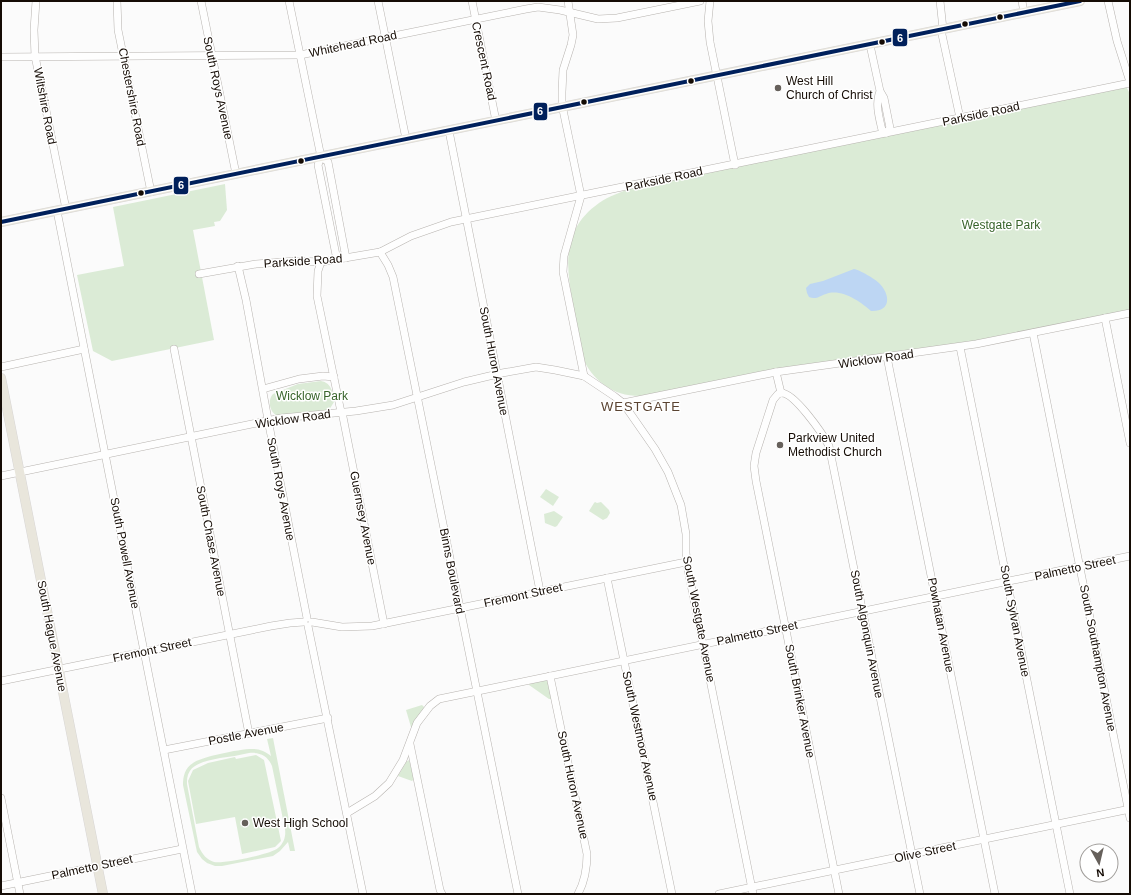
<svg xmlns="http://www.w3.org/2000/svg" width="1131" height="895" viewBox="0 0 1131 895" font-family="Arial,sans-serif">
<rect width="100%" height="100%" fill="#fbfbfb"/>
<g fill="#dbebd6" fill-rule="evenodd">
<path d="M 1123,88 L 1127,88 L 1130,94 L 1130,310 L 1024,333 L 642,396 C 614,397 592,381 582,356 C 579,339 576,322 573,305 C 566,265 561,230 599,203 C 609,196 621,192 632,188 Z"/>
<path d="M 225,184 L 227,210 L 220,221 L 214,222 L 215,226 L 193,230 L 214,340 L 112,361 L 93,351 L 77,275 L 124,266 L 113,207 Z"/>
<path d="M 321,381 C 332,383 333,393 334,402 L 329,410 L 278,416 C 270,413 267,401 273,394 L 298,384 Z"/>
<path d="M 546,489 L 559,497 L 553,506 L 540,497 Z"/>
<path d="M 595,502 L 597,503 L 601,502 L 609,510 L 610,513 L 607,518 L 603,520 L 589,511 L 594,503 Z"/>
<path d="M 554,511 L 563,517 L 557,526 L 555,527 L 545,523 L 544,514 Z"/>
<path d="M 547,680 L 552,697 L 551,699 L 549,699 L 529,685 L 530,683 Z"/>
<path d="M 422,705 L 424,707 L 424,709 L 413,727 L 411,727 L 406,710 Z"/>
<path d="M 273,738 L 295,851 L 290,851 L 288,842 L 280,851 L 273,856 L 222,866 L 215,866 L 207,863 L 202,859 L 197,852 L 183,785 C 183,776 185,768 193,763 C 200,757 243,748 254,749 C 260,749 266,752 271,756 L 267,739 ZM 249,753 C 260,752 268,756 272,766 L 285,829 C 286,836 284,843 278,848 C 272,854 223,864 214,862 C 207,860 202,854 199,847 L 187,784 C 186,763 204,762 220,758 C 230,757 239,755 249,753 Z"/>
<path d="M 256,755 L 264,760 L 281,841 L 275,847 L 242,854 L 235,817 L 196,824 L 188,781 L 193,770 L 208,763 L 235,757 L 236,759 Z"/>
<path d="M 409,760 L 414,779 L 412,781 L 398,776 L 406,762 Z"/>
</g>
<path fill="#bdd6f3" d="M 854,269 C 860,270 875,279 879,283 C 891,295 891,312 871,311 C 861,302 841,288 826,294 C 819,296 817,300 809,297 L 807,293 L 806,288 L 810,284 L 823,281 Z"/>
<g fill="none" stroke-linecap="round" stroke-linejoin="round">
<g stroke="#b7b3af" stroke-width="8">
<g id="minor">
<path d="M 36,1 L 34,30 L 35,56 L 66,209"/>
<path d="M 117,1 L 118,30 L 151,192"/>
<path d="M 201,1 L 236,174"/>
<path d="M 289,1 L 321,157 L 318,165 L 337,260"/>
<path d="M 378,1 L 406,139"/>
<path d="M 472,1 L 496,121"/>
<path d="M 568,1 L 573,35 L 571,45 L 563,70 L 562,92 L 562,105 L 581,196 L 564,256 L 563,272 L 584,376"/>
<path d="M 710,1 L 708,21 L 710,42 L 735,165"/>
<path d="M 940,1 L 943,29"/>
<path d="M 1022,1 L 1024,13"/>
<path d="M 1108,1 L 1117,41 L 1130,82"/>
<path d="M 941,30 L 960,118"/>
<path d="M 870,45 L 880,91 L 884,98 L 890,128 L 886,133 L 882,130 C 879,117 875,104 880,91"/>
<path d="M 1,57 L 300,55 L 526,9 L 538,7 L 560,10 L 598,19 L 617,18 L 700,1"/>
<path d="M 449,131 L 540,591"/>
<path d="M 321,157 L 328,162 L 346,258"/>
<path d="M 57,211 L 192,894"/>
<path d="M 380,252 L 388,265 L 393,277 L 518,894"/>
<path d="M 321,262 L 318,271 L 317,296 L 341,412"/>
<path d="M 238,266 L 246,300 L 269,425 L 307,618"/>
<path d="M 199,274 L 256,264 L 296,261 L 321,262 L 380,252 L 411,236 L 451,222 L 1130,83"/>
<path d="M 1105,318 L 1130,443"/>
<path d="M 1033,333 L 1130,818"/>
<path d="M 960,347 L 1070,894"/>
<path d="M 174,349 L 249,734"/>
<path d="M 887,357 L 995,894"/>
<path d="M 1,367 L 84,349"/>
<path d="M 776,372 L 781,393"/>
<path d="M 263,389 L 299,379 L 323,376 L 334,377"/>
<path d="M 781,393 C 794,392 823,434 829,446 L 920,894"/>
<path d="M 781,393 L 778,394 L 773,400 L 756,453 L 754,466 L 756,481 L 839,894"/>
<path d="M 623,403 L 776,372 L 976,344 L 1130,313"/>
<path d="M 342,412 L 384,624"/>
<path d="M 1,476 L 281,418 L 356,411 L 393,405 L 464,382 L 502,373 L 536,367 L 555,370 L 584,376 L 614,396 L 623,403 L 655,449 L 668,472 L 681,505 L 686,534 L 686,553 L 688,570 L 753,894"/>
<path d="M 607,578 L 672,894"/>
<path d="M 312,622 L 342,627 L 372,626 L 686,562"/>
<path d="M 308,626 L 363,894"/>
<path d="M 550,676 L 587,854 C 587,869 585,881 578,894"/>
<path d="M 1,681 L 271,626 L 290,623 L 304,622"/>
<path d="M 410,744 L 440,890 L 442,894"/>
<path d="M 164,750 L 328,718"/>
<path d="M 1,798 L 20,894"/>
<path d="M 347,813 L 375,796 L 389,783 L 403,760 L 417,723 L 430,706 L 439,699 L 1130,556"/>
<path d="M 1,886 L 182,849"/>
<path d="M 719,894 L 1130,809"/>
</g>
</g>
<g stroke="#d8d6d5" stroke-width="10">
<g id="major">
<path d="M 1,222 L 1080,1"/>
<path d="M 1,378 L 103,894"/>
</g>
</g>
<use href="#minor" stroke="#fefefe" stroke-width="7"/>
<use href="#major" stroke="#e9e6dc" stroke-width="9"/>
<g stroke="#fff" stroke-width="7">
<path id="bus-1" d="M 1,222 L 1080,1"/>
</g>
<use href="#bus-1" stroke="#00205b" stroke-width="4"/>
</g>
<g fill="#150c05" stroke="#fff" stroke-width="1.5">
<circle cx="1000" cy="17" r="3.5"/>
<circle cx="965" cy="24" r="3.5"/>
<circle cx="882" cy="42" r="3.5"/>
<circle cx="691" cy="81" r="3.5"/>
<circle cx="584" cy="102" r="3.5"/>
<circle cx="301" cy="161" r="3.5"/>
<circle cx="141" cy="193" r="3.5"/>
</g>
<g fill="#66605b" stroke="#fff" stroke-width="1.5">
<circle cx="778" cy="88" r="4"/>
<circle cx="780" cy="445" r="4"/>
<circle cx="245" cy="823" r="4"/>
</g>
<g text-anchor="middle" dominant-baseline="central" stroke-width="3" stroke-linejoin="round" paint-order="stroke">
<g font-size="12" fill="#150c05" stroke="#fff">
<text transform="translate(353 44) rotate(-12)">Whitehead Road</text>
<text transform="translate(484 61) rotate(78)">Crescent Road</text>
<text transform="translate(218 88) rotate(78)">South Roys Avenue</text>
<text transform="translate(132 97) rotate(79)">Chestershire Road</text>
<text transform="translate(45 106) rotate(79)">Wiltshire Road</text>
<text transform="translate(981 114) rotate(-12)">Parkside Road</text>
<text transform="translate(664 179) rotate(-12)">Parkside Road</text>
<text transform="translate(303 261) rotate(-4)">Parkside Road</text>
<text transform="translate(876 359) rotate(-8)">Wicklow Road</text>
<text transform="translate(494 361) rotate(79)">South Huron Avenue</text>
<text transform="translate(293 419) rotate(-8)">Wicklow Road</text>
<text transform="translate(281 489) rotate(79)">South Roys Avenue</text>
<text transform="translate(363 518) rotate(79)">Guernsey Avenue</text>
<text transform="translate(211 541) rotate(79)">South Chase Avenue</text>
<text transform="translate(125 553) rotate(79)">South Powell Avenue</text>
<text transform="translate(1075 568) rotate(-12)">Palmetto Street</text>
<text transform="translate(452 571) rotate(79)">Binns Boulevard</text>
<text transform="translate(523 595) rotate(-12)">Fremont Street</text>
<text transform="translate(699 619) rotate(79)">South Westgate Avenue</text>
<text transform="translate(1015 621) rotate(79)">South Sylvan Avenue</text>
<text transform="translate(941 625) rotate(79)">Powhatan Avenue</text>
<text transform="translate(757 633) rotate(-12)">Palmetto Street</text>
<text transform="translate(867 634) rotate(79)">South Algonquin Avenue</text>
<text transform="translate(52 636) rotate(79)">South Hague Avenue</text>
<text transform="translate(152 650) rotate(-12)">Fremont Street</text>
<text transform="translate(1098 658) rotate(79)">South Southampton Avenue</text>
<text transform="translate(800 701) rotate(79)">South Brinker Avenue</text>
<text transform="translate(246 734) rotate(-11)">Postle Avenue</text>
<text transform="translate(640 736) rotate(78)">South Westmoor Avenue</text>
<text transform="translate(573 785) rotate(78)">South Huron Avenue</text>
<text transform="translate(925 852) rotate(-12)">Olive Street</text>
<text transform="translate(92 867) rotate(-12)">Palmetto Street</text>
</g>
<g font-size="12" fill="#150c05" stroke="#fff" text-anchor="start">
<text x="786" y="81">West Hill<tspan x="786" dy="14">Church of Christ</tspan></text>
<text x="788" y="438">Parkview United<tspan x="788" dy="14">Methodist Church</tspan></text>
<text x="253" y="823">West High School</text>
</g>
<g font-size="12" fill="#37632a" stroke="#fff">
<text x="1001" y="225">Westgate Park</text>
<text x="312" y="396">Wicklow Park</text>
</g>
<g font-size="13" letter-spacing="1" fill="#5a4331" stroke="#fff">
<text x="641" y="406">WESTGATE</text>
</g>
</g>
<g stroke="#fff" stroke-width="1.5">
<rect x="892" y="28" width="16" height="19" rx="4" fill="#00205b"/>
<rect x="533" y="102" width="15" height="19" rx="4" fill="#00205b"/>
<rect x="173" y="176" width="16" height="19" rx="4" fill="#00205b"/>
</g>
<g font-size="11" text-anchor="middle" font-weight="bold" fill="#fff">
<text x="900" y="42">6</text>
<text x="540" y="115">6</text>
<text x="181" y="189">6</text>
</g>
<rect width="1131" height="895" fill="none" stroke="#150c05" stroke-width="4"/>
<g transform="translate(1099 863) rotate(172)"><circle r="19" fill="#ffffff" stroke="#a19e9b"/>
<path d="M0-3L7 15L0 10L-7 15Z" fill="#66605b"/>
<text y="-6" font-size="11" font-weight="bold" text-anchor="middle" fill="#150c05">N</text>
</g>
</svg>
